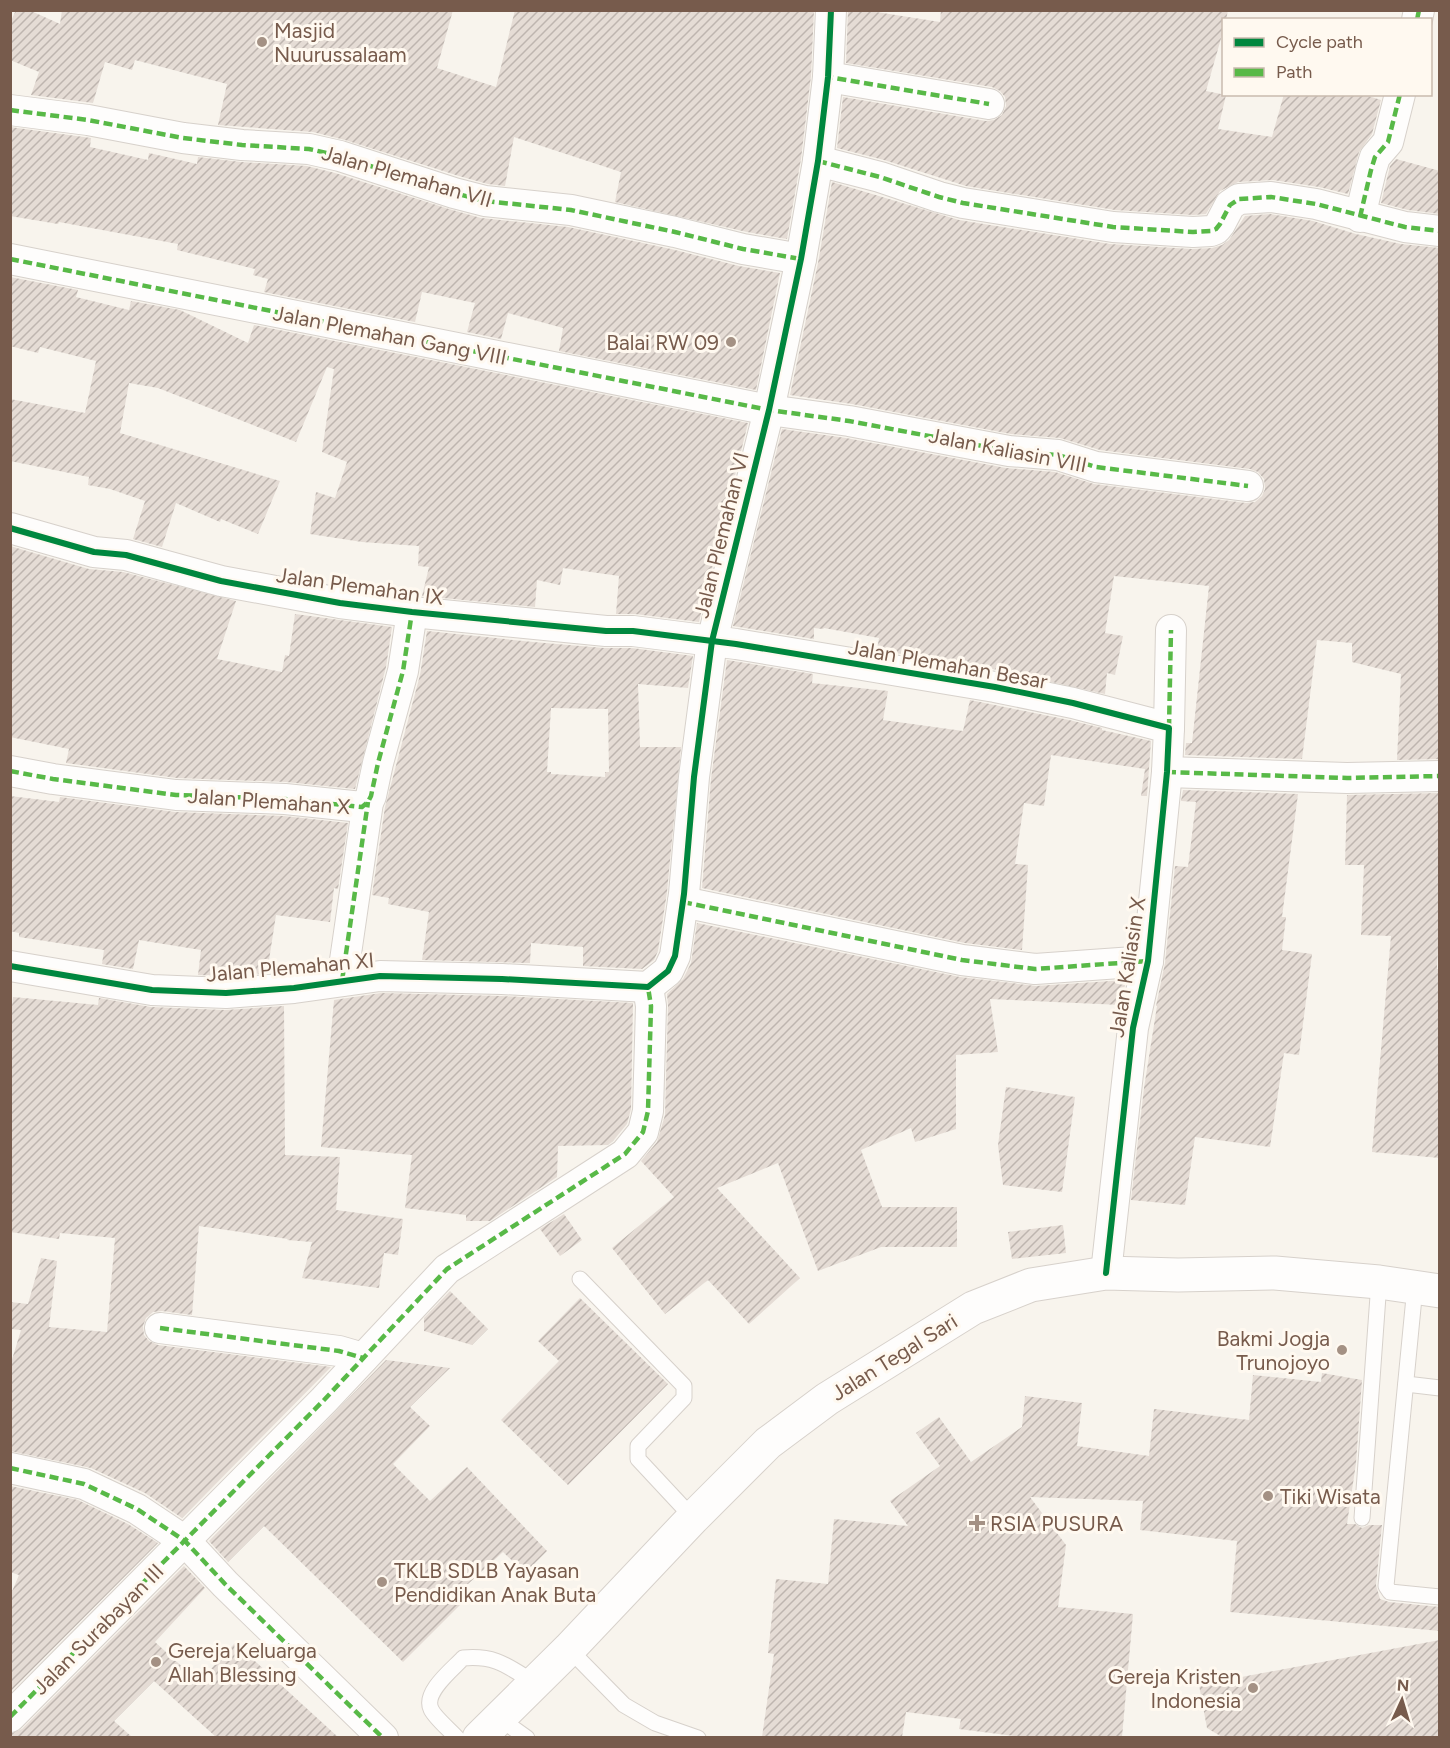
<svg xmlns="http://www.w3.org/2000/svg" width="1450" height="1748" viewBox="0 0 1450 1748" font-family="Figtree,sans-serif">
<defs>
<pattern id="building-hatch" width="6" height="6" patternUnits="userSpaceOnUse" patternTransform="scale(1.5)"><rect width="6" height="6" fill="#e5dcd5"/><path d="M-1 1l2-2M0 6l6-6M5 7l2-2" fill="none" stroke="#beb5af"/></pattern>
</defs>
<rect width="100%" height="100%" fill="#f8f4ed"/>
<g fill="url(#building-hatch)" fill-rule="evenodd">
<path d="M 16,10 L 29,10 L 60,24 L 62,10 L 453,10 L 437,68 L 496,87 L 515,10 L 814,10 L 811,76 L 801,159 L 787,239 L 747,232 L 615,202 L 621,172 L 514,137 L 505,186 L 488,184 L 459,176 L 345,140 L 313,132 L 218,125 L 227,84 L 135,60 L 132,70 L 105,62 L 93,103 L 31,95 L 39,72 L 10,60 L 10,23 Z"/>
<path d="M 848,10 L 864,10 L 940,22 L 941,10 L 1228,10 L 1226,20 L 1224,20 L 1224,28 L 1206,91 L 1226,95 L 1218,129 L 1272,137 L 1284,94 L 1362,94 L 1381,100 L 1372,134 L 1359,152 L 1348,194 L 1319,187 L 1273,180 L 1238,182 L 1220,191 L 1206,214 L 1193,215 L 1115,210 L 966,186 L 884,160 L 837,148 L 843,97 L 986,121 L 994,120 L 1002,115 L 1006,106 L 1005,97 L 1000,91 L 992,87 L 846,63 Z"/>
<path d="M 10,127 L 91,138 L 90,147 L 148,160 L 149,153 L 197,164 L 198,157 L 241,162 L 307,166 L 335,173 L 449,209 L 481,218 L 568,227 L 671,249 L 739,266 L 780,273 L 756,390 L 559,351 L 563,328 L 508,313 L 501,339 L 467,332 L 475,303 L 422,292 L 415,322 L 264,292 L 268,279 L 253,275 L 255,269 L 177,250 L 178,244 L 59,222 L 58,224 L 10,216 Z"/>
<path d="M 1396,159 L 1440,171 L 1440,214 L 1408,210 L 1381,203 L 1390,166 Z"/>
<path d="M 832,182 L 959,220 L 1110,244 L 1192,249 L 1212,248 L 1222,245 L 1229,240 L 1245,216 L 1270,214 L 1313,221 L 1356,234 L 1401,244 L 1440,248 L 1440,759 L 1397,760 L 1401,674 L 1352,662 L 1352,643 L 1317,640 L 1302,759 L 1185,755 L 1186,743 L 1192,743 L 1209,586 L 1114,576 L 1105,633 L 1123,636 L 1115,675 L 1107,673 L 1105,694 L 998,670 L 877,650 L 879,638 L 824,628 L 823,629 L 814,628 L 814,639 L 733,626 L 782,429 L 846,438 L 1006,468 L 1055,472 L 1094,484 L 1246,503 L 1255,502 L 1262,496 L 1265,489 L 1264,479 L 1258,472 L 1250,469 L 1100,450 L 1060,438 L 1011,434 L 852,404 L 790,395 L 818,263 Z"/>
<path d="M 10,277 L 78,290 L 76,297 L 129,310 L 131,301 L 180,310 L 248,343 L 254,325 L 748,423 L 699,622 L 635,614 L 616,614 L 619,576 L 563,568 L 560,585 L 537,580 L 535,607 L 422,596 L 429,567 L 418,566 L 419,546 L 362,542 L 310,534 L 316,492 L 335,498 L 347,462 L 322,452 L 334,369 L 327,367 L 296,442 L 158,388 L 129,383 L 120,433 L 280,481 L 258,534 L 221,519 L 220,522 L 176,503 L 162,547 L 133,539 L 145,501 L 110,489 L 88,485 L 89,477 L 10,461 L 10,399 L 85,413 L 96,361 L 40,347 L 38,353 L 10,346 Z"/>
<path d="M 10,546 L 89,569 L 123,572 L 236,601 L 217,659 L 282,672 L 285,655 L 289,656 L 295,614 L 392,627 L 386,667 L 355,789 L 286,782 L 177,778 L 66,763 L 69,749 L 10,737 Z"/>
<path d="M 427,631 L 533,642 L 604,648 L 632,648 L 693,656 L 688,688 L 638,684 L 640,747 L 681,747 L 667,892 L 658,951 L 654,960 L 642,969 L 583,966 L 583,947 L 531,943 L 530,963 L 422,960 L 429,912 L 388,904 L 389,898 L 372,895 L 385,807 L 420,675 ZM 551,708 L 608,709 L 609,772 L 605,772 L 605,777 L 551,774 L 551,772 L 547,772 Z"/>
<path d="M 727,660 L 813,674 L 812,683 L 888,691 L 883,720 L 963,731 L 970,700 L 1069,720 L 1102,728 L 1102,730 L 1151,741 L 1147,796 L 1141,796 L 1145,769 L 1051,755 L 1044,806 L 1024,803 L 1015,864 L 1028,865 L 1022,950 L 965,943 L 702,888 L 711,779 Z"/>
<path d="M 1183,790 L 1298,794 L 1282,917 L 1286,917 L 1282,950 L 1312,954 L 1299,1055 L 1284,1053 L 1270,1147 L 1195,1137 L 1185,1205 L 1131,1200 L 1144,1088 L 1157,1006 L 1156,1006 L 1165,963 L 1175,866 L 1188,867 L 1196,802 L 1181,801 Z"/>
<path d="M 1440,793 L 1440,911 L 1437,969 L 1440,969 L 1440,1158 L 1372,1152 L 1391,936 L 1361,935 L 1364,865 L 1345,865 L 1347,795 Z"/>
<path d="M 10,796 L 59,802 L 60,797 L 175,812 L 284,816 L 348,823 L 338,889 L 334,888 L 330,922 L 276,915 L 267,973 L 226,976 L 198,975 L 201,950 L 139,940 L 133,969 L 102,964 L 104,950 L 19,937 L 19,933 L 10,931 Z"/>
<path d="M 697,923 L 960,977 L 1036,986 L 1126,980 L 1121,1005 L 990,999 L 998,1052 L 956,1055 L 956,1129 L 915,1142 L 911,1128 L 861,1150 L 882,1207 L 957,1207 L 957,1247 L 881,1247 L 818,1271 L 778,1163 L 717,1188 L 800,1278 L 749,1324 L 708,1280 L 665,1314 L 612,1248 L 674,1197 L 641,1161 L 657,1142 L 665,1115 L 668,1006 L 667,994 L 683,979 L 691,963 Z"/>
<path d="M 381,993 L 501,996 L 633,1003 L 631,1109 L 627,1124 L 613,1141 L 608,1145 L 558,1146 L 557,1177 L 490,1221 L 466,1221 L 466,1215 L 405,1208 L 412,1155 L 321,1147 L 334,1000 Z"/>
<path d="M 13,997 L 98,1005 L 99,998 L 151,1007 L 225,1010 L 284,1006 L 285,1155 L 340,1157 L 336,1210 L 403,1219 L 398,1255 L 384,1253 L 379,1288 L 302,1278 L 312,1242 L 287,1240 L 288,1239 L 199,1226 L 192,1315 L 162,1311 L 153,1312 L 146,1318 L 143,1326 L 144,1335 L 149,1341 L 158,1345 L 331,1367 L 182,1518 L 145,1493 L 91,1468 L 10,1451 L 10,1366 L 21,1330 L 10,1329 L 10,1302 L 28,1304 L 41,1258 L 57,1261 L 49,1327 L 107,1332 L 115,1238 L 60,1233 L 59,1239 L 10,1232 L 10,1024 Z"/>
<path d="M 1006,1087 L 1075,1097 L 1062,1192 L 1003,1185 L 998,1145 Z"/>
<path d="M 564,1214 L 582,1240 L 560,1256 L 540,1229 Z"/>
<path d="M 1063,1225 L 1066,1253 L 1012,1259 L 1008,1232 Z"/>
<path d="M 450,1291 L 488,1329 L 472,1345 L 424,1331 L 424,1318 Z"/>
<path d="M 580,1298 L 668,1384 L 568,1485 L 501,1420 L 559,1361 L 538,1341 Z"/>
<path d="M 386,1360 L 450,1368 L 410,1407 L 430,1426 L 393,1464 L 430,1501 L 467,1467 L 547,1551 L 525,1573 L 503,1552 L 457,1594 L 464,1601 L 403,1662 L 264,1526 L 228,1562 L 209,1541 Z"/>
<path d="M 1322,1373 L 1362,1380 L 1356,1463 L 1347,1524 L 1355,1524 L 1362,1528 L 1369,1525 L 1382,1525 L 1376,1585 L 1380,1599 L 1389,1602 L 1440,1607 L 1440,1631 L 1230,1612 L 1237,1541 L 1140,1530 L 1143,1501 L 1030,1497 L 1066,1545 L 1058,1607 L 1133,1614 L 1122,1737 L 1023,1737 L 959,1729 L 961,1719 L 906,1712 L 902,1737 L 762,1737 L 774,1654 L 768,1653 L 776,1579 L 828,1584 L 834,1519 L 908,1526 L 890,1501 L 940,1466 L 916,1433 L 939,1417 L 971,1462 L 1022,1427 L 1025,1396 L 1082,1403 L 1077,1446 L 1149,1456 L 1154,1409 L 1249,1420 L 1253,1375 L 1321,1382 Z"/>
<path d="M 10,1486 L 78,1500 L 128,1524 L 158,1543 L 10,1692 L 10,1596 L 19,1575 L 10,1572 Z"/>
<path d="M 184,1566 L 205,1588 L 155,1642 L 199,1682 L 235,1643 L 338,1737 L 216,1737 L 154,1681 L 114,1721 L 132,1737 L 10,1737 L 10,1734 L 22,1729 Z"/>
<path d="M 1440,1640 L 1440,1737 L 1222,1737 L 1207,1728 L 1199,1685 Z"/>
</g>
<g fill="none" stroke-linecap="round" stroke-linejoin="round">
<g stroke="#d7d1cb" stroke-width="17">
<g id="service">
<path d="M 580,1279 L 684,1386 L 684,1398 L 638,1446 L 638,1459 L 693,1518"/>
<path d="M 1415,1287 L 1386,1586 L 1390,1592 L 1440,1597"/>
<path d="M 1406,1384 L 1440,1388"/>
<path d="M 1362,1518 L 1379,1282"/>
<path d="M 569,1649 L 624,1705 L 655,1723 L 698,1738"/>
<path d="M 499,1718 L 527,1738"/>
<path d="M 457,1738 C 451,1731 434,1717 431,1709 C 423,1692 453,1669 463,1658 C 496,1655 507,1666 535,1683"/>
</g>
</g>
<g stroke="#d7d1cb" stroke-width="32">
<g id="minor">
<path d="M 1417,20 L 1419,10"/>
<path d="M 828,77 L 989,104"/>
<path d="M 10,110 L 88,120 L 183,138 L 242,145 L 309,149 L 340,156 L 454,193 L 485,201 L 571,210 L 675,232 L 743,249 L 801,259"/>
<path d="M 818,161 L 880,177 L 939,197 L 963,203 L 1113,227 L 1193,232 L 1211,231 L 1216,229 L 1220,224 L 1230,205 L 1239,199 L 1271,197 L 1316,204 L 1405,227 L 1440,231"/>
<path d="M 1360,217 L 1371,170 L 1375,157 L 1388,142 L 1400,94"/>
<path d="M 10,259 L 769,410 L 849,421 L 1009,451 L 1058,455 L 1096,467 L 1248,486"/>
<path d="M 10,528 L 94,552 L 126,555 L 221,581 L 340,603 L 412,612 L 606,631 L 633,631 L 736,644 L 995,687 L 1073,703 L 1169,728 L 1167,772 L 1148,961 L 1133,1028 L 1106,1273"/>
<path d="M 1169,728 L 1171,630"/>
<path d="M 10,771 L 53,779 L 176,795 L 285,799 L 362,807 L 368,802 L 371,796 L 378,763 L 403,671 L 412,612"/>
<path d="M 1167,772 L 1347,778 L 1440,776"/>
<path d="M 683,902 L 962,960 L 1035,969 L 1148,961"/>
<path d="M 10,966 L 152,990 L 226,993 L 294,988 L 380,976 L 502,979 L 648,987 L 668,971 L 675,956 L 684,894 L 694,777 L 712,641 L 769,410 L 801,259 L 818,161 L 828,77 L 831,10"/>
<path d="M 342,981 L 368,802"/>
<path d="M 160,1328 L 339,1351 L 363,1358"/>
<path d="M 10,1468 L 84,1484 L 137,1509 L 185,1541 L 225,1584 L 383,1738"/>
<path d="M 10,1717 L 324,1400 L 447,1269 L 625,1154 L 643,1132 L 648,1111 L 651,1006 L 648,987"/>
</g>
</g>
<g stroke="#d7d1cb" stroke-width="35">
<path id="tertiary" d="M 479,1738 L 569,1649 L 693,1518 L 768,1443 L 827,1399 L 973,1308 L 1031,1285 L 1106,1273 L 1178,1275 L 1275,1273 L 1379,1282 L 1440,1291"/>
</g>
<use href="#service" stroke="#fefdfc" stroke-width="15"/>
<use href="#minor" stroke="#fefdfc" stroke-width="30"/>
<use href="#tertiary" stroke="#fefdfc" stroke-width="33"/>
<g stroke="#58b947" stroke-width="4.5" stroke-dasharray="9 4.5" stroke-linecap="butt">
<path d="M 1417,20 L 1419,10"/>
<path d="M 828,73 L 828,77 L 989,104"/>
<path d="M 10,110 L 88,120 L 183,138 L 242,145 L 309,149 L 340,156 L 454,193 L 485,201 L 571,210 L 675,232 L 743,249 L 801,259"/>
<path d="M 818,161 L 880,177 L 939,197 L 963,203 L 1113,227 L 1193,232 L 1211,231 L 1216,229 L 1220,224 L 1230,205 L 1239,199 L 1271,197 L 1316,204 L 1405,227 L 1440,231"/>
<path d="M 1360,217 L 1371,170 L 1375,157 L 1388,142 L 1400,94"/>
<path d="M 10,259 L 769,410 L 849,421 L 1009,451 L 1058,455 L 1096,467 L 1248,486"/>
<path d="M 1169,728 L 1171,630"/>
<path d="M 10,771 L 53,779 L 176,795 L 285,799 L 362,807 L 368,802 L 371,796 L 378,763 L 403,671 L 412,612"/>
<path d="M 1167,772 L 1347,778 L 1440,776"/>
<path d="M 683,902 L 962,960 L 1035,969 L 1148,961"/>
<path d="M 342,981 L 368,802"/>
<path d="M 160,1328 L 339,1351 L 363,1358"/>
<path d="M 10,1468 L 84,1484 L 137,1509 L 185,1541 L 225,1584 L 383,1738"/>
<path d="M 10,1717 L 324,1400 L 447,1269 L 625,1154 L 643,1132 L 648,1111 L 651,1006 L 648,987"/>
</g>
<g stroke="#fff9f0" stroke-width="10">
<g id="cycleway">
<path d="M 10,528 L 94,552 L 126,555 L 221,581 L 340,603 L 412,612 L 606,631 L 633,631 L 736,644 L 995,687 L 1073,703 L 1169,728 L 1167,772 L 1148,961 L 1133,1028 L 1106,1273"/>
<path d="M 10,966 L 152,990 L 226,993 L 294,988 L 380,976 L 502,979 L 648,987 L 668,971 L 675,956 L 684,894 L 694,777 L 712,641 L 769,410 L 801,259 L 818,161 L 828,77 L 831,10"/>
</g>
</g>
<use href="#cycleway" stroke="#00873e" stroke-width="6"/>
</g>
<g fill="#a49184" stroke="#fff9f0" stroke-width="2">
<circle cx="262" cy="42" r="6"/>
<circle cx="731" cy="342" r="6"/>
<circle cx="1342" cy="1350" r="6"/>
<circle cx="1268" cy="1496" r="6"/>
<path d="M974 1514h6v6h6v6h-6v6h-6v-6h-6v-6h6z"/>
<circle cx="382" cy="1582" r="6"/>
<circle cx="156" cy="1662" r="6"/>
<circle cx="1253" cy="1688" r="6"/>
</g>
<g text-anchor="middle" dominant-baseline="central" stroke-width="6" stroke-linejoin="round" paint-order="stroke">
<g font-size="21" fill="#775b4c" stroke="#fff9f0" text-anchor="start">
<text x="274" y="30">Masjid<tspan x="274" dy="24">Nuurussalaam</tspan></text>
<text x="719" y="342" text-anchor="end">Balai RW 09</text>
<text x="1330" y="1338" text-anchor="end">Bakmi Jogja<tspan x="1330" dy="24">Trunojoyo</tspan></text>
<text x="1280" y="1496">Tiki Wisata</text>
<text x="990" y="1523">RSIA PUSURA</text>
<text x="394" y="1570">TKLB SDLB Yayasan<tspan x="394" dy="24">Pendidikan Anak Buta</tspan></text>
<text x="168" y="1650">Gereja Keluarga<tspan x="168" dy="24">Allah Blessing</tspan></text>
<text x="1241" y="1676" text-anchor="end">Gereja Kristen<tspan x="1241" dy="24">Indonesia</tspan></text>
</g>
<g font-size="21" fill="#775b4c" stroke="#fff9f0">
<text transform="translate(407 176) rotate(16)">Jalan Plemahan VII</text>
<text transform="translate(390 335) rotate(11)">Jalan Plemahan Gang VIII</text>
<text transform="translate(1008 450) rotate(11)">Jalan Kaliasin VIII</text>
<text transform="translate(721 535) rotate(-76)">Jalan Plemahan VI</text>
<text transform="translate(360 586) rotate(8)">Jalan Plemahan IX</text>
<text transform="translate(948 664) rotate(10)">Jalan Plemahan Besar</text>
<text transform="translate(269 801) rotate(4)">Jalan Plemahan X</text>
<text transform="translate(290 967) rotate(-5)">Jalan Plemahan XI</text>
<text transform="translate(1127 967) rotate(-81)">Jalan Kaliasin X</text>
<text transform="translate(894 1357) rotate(-32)">Jalan Tegal Sari</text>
<text transform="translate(98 1629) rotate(-45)">Jalan Surabayan III</text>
</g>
</g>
<rect width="1450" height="1748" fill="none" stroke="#775b4c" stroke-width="24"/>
<rect x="1222" y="18" width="210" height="78" fill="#fff9f0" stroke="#c9baae" stroke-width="1.5"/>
<rect x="1234" y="38" width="30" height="9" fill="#00873e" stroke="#c9baae" stroke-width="1.5"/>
<text x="1276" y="48" font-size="18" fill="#775b4c">Cycle path</text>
<rect x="1234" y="68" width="30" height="9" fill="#58b947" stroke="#c9baae" stroke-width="1.5"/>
<text x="1276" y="78" font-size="18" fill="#775b4c">Path</text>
<g transform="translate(1402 1700) rotate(4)" stroke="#fff9f0" stroke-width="4.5" paint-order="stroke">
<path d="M0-4.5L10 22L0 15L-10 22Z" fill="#775b4c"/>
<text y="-9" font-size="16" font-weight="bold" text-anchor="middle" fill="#775b4c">N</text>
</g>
</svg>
